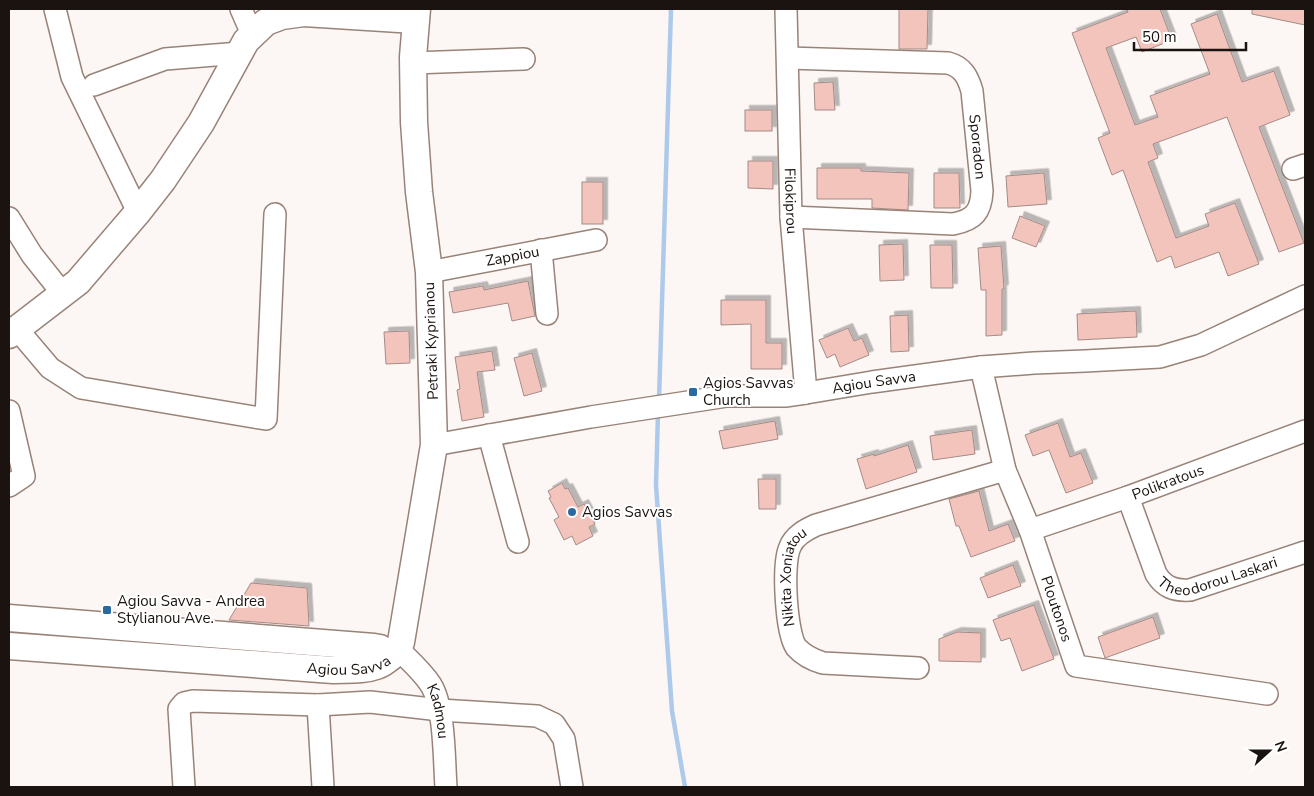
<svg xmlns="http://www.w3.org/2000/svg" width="1314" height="796" viewBox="0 0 1314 796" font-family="'Nunito Sans',sans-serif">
<defs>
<filter id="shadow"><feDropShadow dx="4.5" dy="-4.5" stdDeviation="0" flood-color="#0004"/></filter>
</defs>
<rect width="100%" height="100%" fill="#fcf7f5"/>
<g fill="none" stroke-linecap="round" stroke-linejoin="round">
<g stroke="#aecaeb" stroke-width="4.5">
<path d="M 659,400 L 671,9"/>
<path d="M 658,412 L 656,485 L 672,711 L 685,787"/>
</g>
</g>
<g fill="#f2c4bb" stroke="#a48b87" filter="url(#shadow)">
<path d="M 899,9 L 928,9 L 927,49 L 899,49 Z"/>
<path d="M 1127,9 L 1160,9 L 1172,40 L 1142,52 L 1136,37 L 1106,48 L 1135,125 L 1158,117 L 1150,96 L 1210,74 L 1191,24 L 1217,14 L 1242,82 L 1274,71 L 1290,115 L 1259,127 L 1304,243 L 1279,252 L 1227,117 L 1153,144 L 1158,158 L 1148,162 L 1176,238 L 1209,226 L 1205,214 L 1235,203 L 1259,264 L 1228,276 L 1219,252 L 1175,268 L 1171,256 L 1157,262 L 1123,170 L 1112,175 L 1098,138 L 1110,133 L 1072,33 L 1128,12 Z"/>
<path d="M 1252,9 L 1305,9 L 1305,25 L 1252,14 Z"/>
<path d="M 833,82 L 835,110 L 815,110 L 814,83 Z"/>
<rect x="745" y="110" width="27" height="21"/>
<path d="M 748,161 L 773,161 L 773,189 L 748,188 Z"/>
<path d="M 817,168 L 861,168 L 861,171 L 909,173 L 908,210 L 872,208 L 872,199 L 817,199 Z"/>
<path d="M 934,173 L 959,173 L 960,208 L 934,208 Z"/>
<path d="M 1044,173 L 1047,204 L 1008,207 L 1006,176 Z"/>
<rect x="582" y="182" width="21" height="42"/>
<path d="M 1020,216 L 1045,226 L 1036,247 L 1012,238 Z"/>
<path d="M 903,244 L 904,280 L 880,281 L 879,245 Z"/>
<path d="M 930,245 L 952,245 L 953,288 L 931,288 Z"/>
<path d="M 1001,246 L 1004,289 L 1002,289 L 1002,335 L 986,336 L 986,290 L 981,290 L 978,248 Z"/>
<path d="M 528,281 L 535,316 L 512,321 L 508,303 L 453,313 L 449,292 L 483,286 L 484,290 Z"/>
<path d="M 721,300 L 766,300 L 766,343 L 782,343 L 782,369 L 751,369 L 751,324 L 721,325 Z"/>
<path d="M 1136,311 L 1137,337 L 1078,340 L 1077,314 Z"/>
<path d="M 908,315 L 909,351 L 891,352 L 890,316 Z"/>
<path d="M 848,328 L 854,341 L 862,338 L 869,355 L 840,367 L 835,354 L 827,358 L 819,340 Z"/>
<path d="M 409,331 L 410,363 L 386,364 L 384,332 Z"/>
<path d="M 492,351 L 495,370 L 477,372 L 484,417 L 462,421 L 457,390 L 460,389 L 455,357 Z"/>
<path d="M 532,353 L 542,391 L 524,396 L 514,358 Z"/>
<path d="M 775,421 L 778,439 L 723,449 L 719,431 Z"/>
<path d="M 1058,423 L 1070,457 L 1081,453 L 1093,483 L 1066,493 L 1049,450 L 1033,456 L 1025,435 Z"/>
<path d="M 972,430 L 975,454 L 933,460 L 930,436 Z"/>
<path d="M 908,445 L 917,472 L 866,489 L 857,459 L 874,454 L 874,456 Z"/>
<path d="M 758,479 L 776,479 L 776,509 L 759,509 Z"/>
<path d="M 562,483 L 565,489 L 568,488 L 578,507 L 584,504 L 595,524 L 589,527 L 593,536 L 576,545 L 572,536 L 564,540 L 554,520 L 559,517 L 549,498 L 551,497 L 548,491 Z"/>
<path d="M 979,491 L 989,531 L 1008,524 L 1015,541 L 971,557 L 959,526 L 956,526 L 949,499 Z"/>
<path d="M 1013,565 L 1021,586 L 988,598 L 980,578 Z"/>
<path d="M 251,583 L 307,588 L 309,626 L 229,620 Z"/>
<path d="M 1034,605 L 1054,659 L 1022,671 L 1010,638 L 1001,641 L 993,620 Z"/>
<path d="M 1153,617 L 1160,638 L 1105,658 L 1098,637 Z"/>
<path d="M 957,632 L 981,633 L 981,662 L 939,661 L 939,639 Z"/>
</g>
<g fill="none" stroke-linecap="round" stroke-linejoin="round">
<g stroke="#988378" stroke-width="24">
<g id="minor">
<path d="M 55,9 L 72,77 L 138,212"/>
<path d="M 241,9 L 252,34"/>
<path id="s1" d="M 786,9 L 791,217 L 806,393"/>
<path id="s2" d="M 788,58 L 948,63 C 963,67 968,77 972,91 L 982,191 C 981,212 974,220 953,224 L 791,217"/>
<path d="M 413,63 L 524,59"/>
<path d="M 94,85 L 165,59 L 240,53"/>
<path d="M 1293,169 L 1305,165"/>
<path d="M 9,218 L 32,255 L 63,294"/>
<path d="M 541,250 L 547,314"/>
<path id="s3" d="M 429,272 L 596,240"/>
<path d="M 17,329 L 50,368 L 81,388 L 266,419 L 275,214"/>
<path id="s4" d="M 981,367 L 1005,470 L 1030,530 L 1076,666 L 1267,694"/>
<path d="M 9,411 L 24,476 L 9,486"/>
<path d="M 489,435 L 518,542"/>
<path id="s5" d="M 434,445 L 591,417 L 727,396 L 785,396 L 806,393 L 872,382 L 981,367 L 1034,363 L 1085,361 L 1160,357 L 1201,345 L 1305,296"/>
<path id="s6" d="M 1128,497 L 1156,574 C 1164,587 1174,591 1190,590 L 1305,552"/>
<path id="s7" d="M 1030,530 L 1128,497 L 1305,431"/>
<path id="s8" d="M 397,648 C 409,660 422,671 431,685 C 445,708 444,760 446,787"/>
<path id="s9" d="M 918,668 L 823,663 C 813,660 803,655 796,647 C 786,632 782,564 790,547 C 794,536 805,530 816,525 L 1005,470"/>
<path d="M 318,705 L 323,787"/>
<path d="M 184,787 L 179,709 L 184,703 L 193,701 L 318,705 L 370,702 L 440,710 L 537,716 L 554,724 L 564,739 L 572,787"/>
</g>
</g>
<g stroke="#988378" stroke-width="29">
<g id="major">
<path d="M 9,335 L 78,282 L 138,212 L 163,180 L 201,123 L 246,41 L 266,22 L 282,16 L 304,13 L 415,20"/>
<path d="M 9,618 L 374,647 L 380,648 L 391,657"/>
<path id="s10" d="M 9,646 L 333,670 C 363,669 385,673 401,642 L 434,445 L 429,272 L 419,192 L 414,122 L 413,57 L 417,9"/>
</g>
</g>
<use href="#minor" stroke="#fff" stroke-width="21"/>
<use href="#major" stroke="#fff" stroke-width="26"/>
</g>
<g fill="#2a6aa0" stroke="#fff" stroke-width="2">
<rect x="688" y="387" width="10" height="10" rx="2.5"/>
<circle cx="572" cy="512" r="5"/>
<rect x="102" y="605" width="10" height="10" rx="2.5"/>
</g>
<g text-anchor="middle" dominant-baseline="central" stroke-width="4" stroke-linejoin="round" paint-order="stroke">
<g font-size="15" fill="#1b130f" stroke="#fff">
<text stroke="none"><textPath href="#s2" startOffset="255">Sporadon</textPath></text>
<text stroke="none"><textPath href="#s1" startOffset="192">Filokiprou</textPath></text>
<text stroke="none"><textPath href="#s3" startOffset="85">Zappiou</textPath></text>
<text transform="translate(431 341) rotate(-92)">Petraki Kyprianou</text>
<text stroke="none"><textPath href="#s5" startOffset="445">Agiou Savva</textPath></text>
<text stroke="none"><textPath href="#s7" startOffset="146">Polikratous</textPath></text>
<text stroke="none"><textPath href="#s6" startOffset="151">Theodorou Laskari</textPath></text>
<text stroke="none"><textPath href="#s9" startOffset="200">Nikita Xoniatou</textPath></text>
<text stroke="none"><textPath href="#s4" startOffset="254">Ploutonos</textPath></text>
<text stroke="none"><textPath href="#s10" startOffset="341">Agiou Savva</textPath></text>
<text stroke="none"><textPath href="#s8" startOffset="78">Kadmou</textPath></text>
</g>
<g font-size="15" fill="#1b130f" stroke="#fff" text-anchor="start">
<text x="703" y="383">Agios Savvas<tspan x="703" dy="17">Church</tspan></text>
<text x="582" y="512">Agios Savvas</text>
<text x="117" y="601">Agiou Savva - Andrea<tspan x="117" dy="17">Stylianou Ave.</tspan></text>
</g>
</g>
<rect width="1314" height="796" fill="none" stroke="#1b130f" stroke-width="20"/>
<g transform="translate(1269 751) rotate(69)" stroke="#ffffff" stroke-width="4" paint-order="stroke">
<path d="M0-4L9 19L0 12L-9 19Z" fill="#1b130f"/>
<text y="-8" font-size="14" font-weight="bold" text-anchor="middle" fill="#1b130f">N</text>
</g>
<path d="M1134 42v8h112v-8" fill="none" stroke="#1b130f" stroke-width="2.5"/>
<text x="1142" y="42" font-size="15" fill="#1b130f" stroke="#ffffff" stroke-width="4" paint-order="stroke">50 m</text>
</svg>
